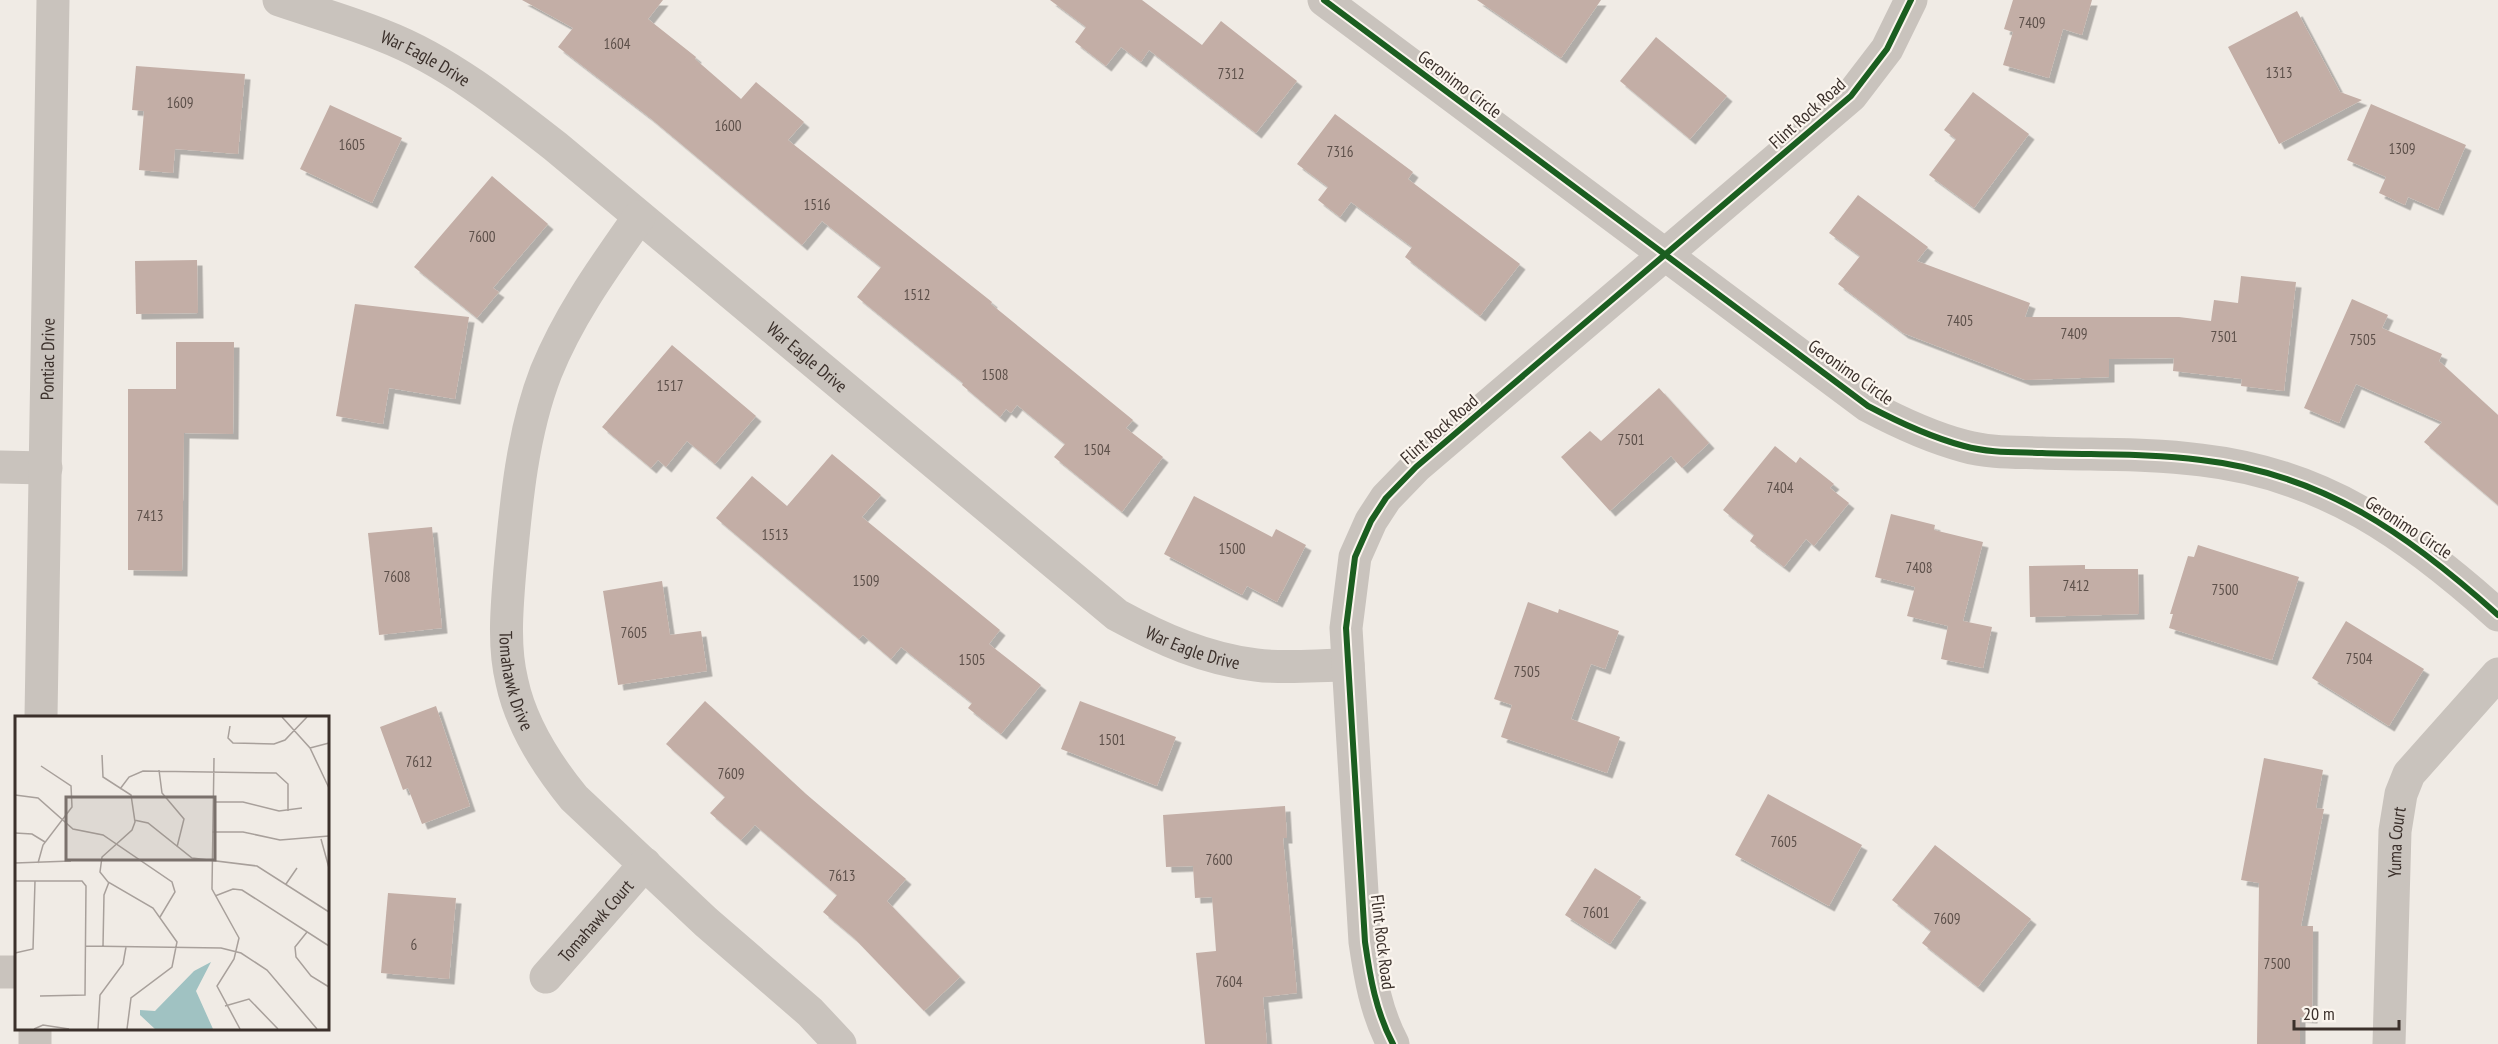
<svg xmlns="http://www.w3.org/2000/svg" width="2498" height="1044" viewBox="0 0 2498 1044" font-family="'PT Sans Narrow',sans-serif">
<defs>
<filter id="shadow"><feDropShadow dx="5.5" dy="5.5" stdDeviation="0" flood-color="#0004"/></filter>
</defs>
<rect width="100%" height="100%" fill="#f0ebe5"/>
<g fill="#c3aea6" filter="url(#shadow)">
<path d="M 522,0 L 663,0 L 648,19 L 696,57 L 695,59 L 741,99 L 756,82 L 804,122 L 788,140 L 992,302 L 991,304 L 1133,420 L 1126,428 L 1163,457 L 1122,512 L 1054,457 L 1065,444 L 1017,405 L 1011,413 L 1006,409 L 1000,417 L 962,385 L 963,383 L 857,297 L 881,267 L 822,221 L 802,245 L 649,117 L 558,47 L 573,28 Z"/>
<path d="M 1050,0 L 1142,0 L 1202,45 L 1221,21 L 1297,81 L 1256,133 L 1149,50 L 1141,62 L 1121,47 L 1106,66 L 1075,42 L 1086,27 Z"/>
<path d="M 1477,0 L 1601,0 L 1561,58 Z"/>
<path d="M 2013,0 L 2092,0 L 2082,35 L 2063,29 L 2049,78 L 2003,65 L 2013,32 L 2004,29 Z"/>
<path d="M 2297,11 L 2340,92 L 2362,100 L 2279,144 L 2228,47 Z"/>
<path d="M 1656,37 L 1727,96 L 1690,139 L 1620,81 Z"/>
<path d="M 136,66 L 245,74 L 238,154 L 175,149 L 173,173 L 139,170 L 144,111 L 132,110 Z"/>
<path d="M 1973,92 L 2029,134 L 1974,208 L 1929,175 L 1956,139 L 1944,130 Z"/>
<path d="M 2371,104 L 2466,145 L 2438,210 L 2408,197 L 2405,205 L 2379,193 L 2386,177 L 2347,160 Z"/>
<path d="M 330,105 L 402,138 L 372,203 L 300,169 Z"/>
<path d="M 1335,114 L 1413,172 L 1408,179 L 1520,264 L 1480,316 L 1405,257 L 1412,247 L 1351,202 L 1340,217 L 1318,200 L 1328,187 L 1297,164 Z"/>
<path d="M 492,176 L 548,224 L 493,288 L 499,292 L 477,318 L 414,267 Z"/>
<path d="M 1858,195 L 1928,247 L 1917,261 L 2030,303 L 2025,317 L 2179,317 L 2211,321 L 2214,300 L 2238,303 L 2241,276 L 2296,282 L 2284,391 L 2241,386 L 2242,379 L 2173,371 L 2174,358 L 2109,359 L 2109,377 L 2025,380 L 1903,333 L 1838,284 L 1860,256 L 1829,233 Z"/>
<path d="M 197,260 L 198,313 L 136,314 L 135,261 Z"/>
<path d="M 2352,299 L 2388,315 L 2382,328 L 2442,354 L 2439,361 L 2498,415 L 2498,505 L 2424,442 L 2442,422 L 2356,384 L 2339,423 L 2304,408 Z"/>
<path d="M 355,304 L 469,317 L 455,399 L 389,388 L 383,424 L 336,416 Z"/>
<path d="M 176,342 L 234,342 L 233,434 L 184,433 L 182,571 L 128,570 L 128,389 L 176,389 Z"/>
<path d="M 672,345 L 756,416 L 715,464 L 687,441 L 666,467 L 658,460 L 651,468 L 602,427 Z"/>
<path d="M 1659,388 L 1709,443 L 1682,468 L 1671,456 L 1610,511 L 1561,457 L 1590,431 L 1601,441 Z"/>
<path d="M 1775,446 L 1796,463 L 1800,457 L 1834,484 L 1830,488 L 1849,503 L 1814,546 L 1806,539 L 1784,567 L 1750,541 L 1754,535 L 1723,510 Z"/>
<path d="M 832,454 L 881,495 L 862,517 L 1000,630 L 989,644 L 1041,685 L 1001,734 L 968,708 L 972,703 L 901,647 L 891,659 L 863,635 L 859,639 L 716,518 L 752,476 L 787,506 Z"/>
<path d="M 1194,496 L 1272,537 L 1276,529 L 1306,545 L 1277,602 L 1247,586 L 1242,595 L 1164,554 Z"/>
<path d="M 1891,514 L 1935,525 L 1934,530 L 1983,542 L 1963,621 L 1992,627 L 1983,668 L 1941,659 L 1948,626 L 1907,616 L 1915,587 L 1875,577 Z"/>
<path d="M 432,527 L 442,628 L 379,635 L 368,533 Z"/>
<path d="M 2198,545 L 2299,577 L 2272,660 L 2169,628 L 2173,614 L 2170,614 L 2188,556 L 2194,557 Z"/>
<path d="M 2085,565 L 2085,569 L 2138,569 L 2139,614 L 2030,617 L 2029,566 Z"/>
<path d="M 662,581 L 670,635 L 701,631 L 707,671 L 618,685 L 603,591 Z"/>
<path d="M 1528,602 L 1558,613 L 1559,609 L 1619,631 L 1605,669 L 1591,664 L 1571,719 L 1620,737 L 1607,773 L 1501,737 L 1512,705 L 1494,699 Z"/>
<path d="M 2346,621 L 2424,669 L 2389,726 L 2312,678 Z"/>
<path d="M 705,701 L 806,794 L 906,879 L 887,901 L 960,977 L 924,1011 L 854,938 L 823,912 L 837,895 L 755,825 L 741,840 L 710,813 L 725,797 L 666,744 Z"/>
<path d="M 1080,701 L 1176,737 L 1157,786 L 1061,749 Z"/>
<path d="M 436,706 L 470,806 L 422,824 L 408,788 L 403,790 L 380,727 Z"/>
<path d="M 2264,758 L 2323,770 L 2316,808 L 2324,809 L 2301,926 L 2313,926 L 2312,1018 L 2300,1017 L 2300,1044 L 2257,1044 L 2259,883 L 2241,880 Z"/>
<path d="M 1768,794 L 1862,845 L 1829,906 L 1735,855 Z"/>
<path d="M 1285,806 L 1287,838 L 1283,838 L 1297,993 L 1263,997 L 1267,1044 L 1205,1044 L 1196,953 L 1216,951 L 1212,897 L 1195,898 L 1193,866 L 1166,867 L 1163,815 Z"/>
<path d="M 1935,845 L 2031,919 L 1978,987 L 1922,943 L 1931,931 L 1892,900 Z"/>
<path d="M 1595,868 L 1641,897 L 1610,944 L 1565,915 Z"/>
<path d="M 388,893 L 456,898 L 449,979 L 381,973 Z"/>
</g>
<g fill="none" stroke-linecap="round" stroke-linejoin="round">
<g stroke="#c9c3bd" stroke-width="33">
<path id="s1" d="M 279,0 C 314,12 350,22 384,36 C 446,60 503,105 555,146 L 1117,615 C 1161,639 1206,659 1256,665 C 1285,669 1318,665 1348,665"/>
<path d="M 1324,0 L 1868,406 C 1900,423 1930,437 1964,446 C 1989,453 2016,452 2042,453 C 2094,455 2148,453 2201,460 C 2324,474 2409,535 2498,615"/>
<path id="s2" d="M 639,217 C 604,267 569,315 546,372 C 522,434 516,503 510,569 C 507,606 503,646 512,682 C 521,724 547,765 574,798 L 706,922 L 810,1012 L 840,1044"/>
<path d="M 0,467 L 46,468"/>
<path id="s3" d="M 41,717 L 53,0"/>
<path d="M 0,972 L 16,972"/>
<path id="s4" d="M 546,977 L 645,864"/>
<path d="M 35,1044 L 35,1028"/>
<path d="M 1393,1044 C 1376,1012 1370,977 1365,942 L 1346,628 L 1355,557 L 1371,521 L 1386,498 L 1416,467 L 1851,96 L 1887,49 L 1911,0"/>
<path id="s5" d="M 2389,1044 L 2395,831 L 2401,794 L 2409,774 L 2498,674"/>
</g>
<g stroke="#fbf5ee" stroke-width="10">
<g id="cycleway">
<path d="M 1324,0 L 1868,406 C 1900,423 1930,437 1964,446 C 1989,453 2016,452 2042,453 C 2094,455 2148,453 2201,460 C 2324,474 2409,535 2498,615"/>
<path d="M 1393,1044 C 1376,1012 1370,977 1365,942 L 1346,628 L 1355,557 L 1371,521 L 1386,498 L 1416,467 L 1851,96 L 1887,49 L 1911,0"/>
</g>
</g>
<use href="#cycleway" stroke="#1b5e20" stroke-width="6"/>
</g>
<g text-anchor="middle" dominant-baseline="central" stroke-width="4.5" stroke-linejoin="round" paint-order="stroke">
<g font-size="15" fill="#5d504a">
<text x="2032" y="22">7409</text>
<text x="617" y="43">1604</text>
<text x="2279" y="72">1313</text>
<text x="1231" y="73">7312</text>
<text x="180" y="102">1609</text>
<text x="728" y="125">1600</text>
<text x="352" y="144">1605</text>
<text x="2402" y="148">1309</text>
<text x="1340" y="151">7316</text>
<text x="817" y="204">1516</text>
<text x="482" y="236">7600</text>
<text x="917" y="294">1512</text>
<text x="1960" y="320">7405</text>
<text x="2074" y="333">7409</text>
<text x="2224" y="336">7501</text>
<text x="2363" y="339">7505</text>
<text x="995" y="374">1508</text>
<text x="670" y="385">1517</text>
<text x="1631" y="439">7501</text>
<text x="1097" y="449">1504</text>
<text x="1780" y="487">7404</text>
<text x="150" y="515">7413</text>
<text x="775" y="534">1513</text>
<text x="1232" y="548">1500</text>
<text x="1919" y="567">7408</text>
<text x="397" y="576">7608</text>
<text x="866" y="580">1509</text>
<text x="2076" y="585">7412</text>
<text x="2225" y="589">7500</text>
<text x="634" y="632">7605</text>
<text x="2359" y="658">7504</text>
<text x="972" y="659">1505</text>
<text x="1527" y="671">7505</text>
<text x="1112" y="739">1501</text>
<text x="419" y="761">7612</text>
<text x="731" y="773">7609</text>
<text x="1784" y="841">7605</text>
<text x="1219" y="859">7600</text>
<text x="842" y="875">7613</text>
<text x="1596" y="912">7601</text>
<text x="1947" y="918">7609</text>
<text x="414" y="944">6</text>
<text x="2277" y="963">7500</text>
<text x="1229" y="981">7604</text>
</g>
<g font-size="18" fill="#3b302b" stroke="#fbf5ee">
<text stroke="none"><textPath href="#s1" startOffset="158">War Eagle Drive</textPath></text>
<text transform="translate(1460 84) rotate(37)">Geronimo Circle</text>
<text transform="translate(1807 113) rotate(-42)">Flint Rock Road</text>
<text stroke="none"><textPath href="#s1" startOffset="644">War Eagle Drive</textPath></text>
<text stroke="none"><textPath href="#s3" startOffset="358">Pontiac Drive</textPath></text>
<text transform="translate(1851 372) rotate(35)">Geronimo Circle</text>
<text transform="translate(1439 429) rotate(-41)">Flint Rock Road</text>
<text transform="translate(2409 527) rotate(33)">Geronimo Circle</text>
<text stroke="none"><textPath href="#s1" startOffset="1130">War Eagle Drive</textPath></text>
<text stroke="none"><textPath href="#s2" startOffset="495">Tomahawk Drive</textPath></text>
<text stroke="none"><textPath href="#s5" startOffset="202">Yuma Court</textPath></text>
<text stroke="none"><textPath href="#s4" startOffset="75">Tomahawk Court</textPath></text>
<text transform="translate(1383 942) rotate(83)">Flint Rock Road</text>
</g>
</g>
<g transform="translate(15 716)">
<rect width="314" height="314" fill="#f0ebe5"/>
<path d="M 196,246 L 181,275 L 198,313 L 140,313 L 125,299 L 125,294 L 140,295 L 179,255 Z" fill="#a0c2c2"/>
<path fill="none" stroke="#a8a09b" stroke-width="1.5" d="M 267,1 L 295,32 L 314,72M 215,10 L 213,22 L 218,27 L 259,28 L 270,24 L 292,1M 295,32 L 314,27M 87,39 L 88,61 L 116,79 L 120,106 L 117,114 L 87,141 L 85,156 L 93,166 L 138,192 L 162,226 L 157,251 L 116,282 L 112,313M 199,42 L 197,173 L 224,222 L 219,243 L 202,270 L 225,313M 144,54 L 147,77 L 169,103 L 162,131M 105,73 L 114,61 L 128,55 L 261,57 L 273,68 L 273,95M 0,79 L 23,82 L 58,113 L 88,119 L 157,166 L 160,176 L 145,201M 198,86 L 228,86 L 264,95 L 287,92M 119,104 L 133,107 L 177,142 L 242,150 L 314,196M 197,116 L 228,116 L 265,124 L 314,120M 0,117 L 17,118 L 30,126M 306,123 L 314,152M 0,147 L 56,145M 23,147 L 28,129 L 57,91 L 56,70 L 26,50M 0,165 L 67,165 L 71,170 L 70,279 L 25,280M 271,168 L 282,152M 200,180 L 218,173 L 227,174 L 314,230M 292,216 L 280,231 L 281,241 L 296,260 L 314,271M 70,230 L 206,232 L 226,237 L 252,254 L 302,313M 88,230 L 89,179 L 94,166M 0,237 L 18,233 L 20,165M 210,290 L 234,283 L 263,313M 19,313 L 28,309 L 54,313M 83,313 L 85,279 L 108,248 L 111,231"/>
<path fill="#7a716c" fill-opacity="0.15" stroke="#7a716c" stroke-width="3" d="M 51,81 L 200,81 L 200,144 L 51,144 Z"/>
<rect width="314" height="314" fill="none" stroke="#3b302b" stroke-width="3"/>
</g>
<path d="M2294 1020v9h105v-9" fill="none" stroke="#3b302b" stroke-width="3"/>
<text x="2303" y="1020" font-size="18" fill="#3b302b" stroke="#fbf5ee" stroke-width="4.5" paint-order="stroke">20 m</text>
</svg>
